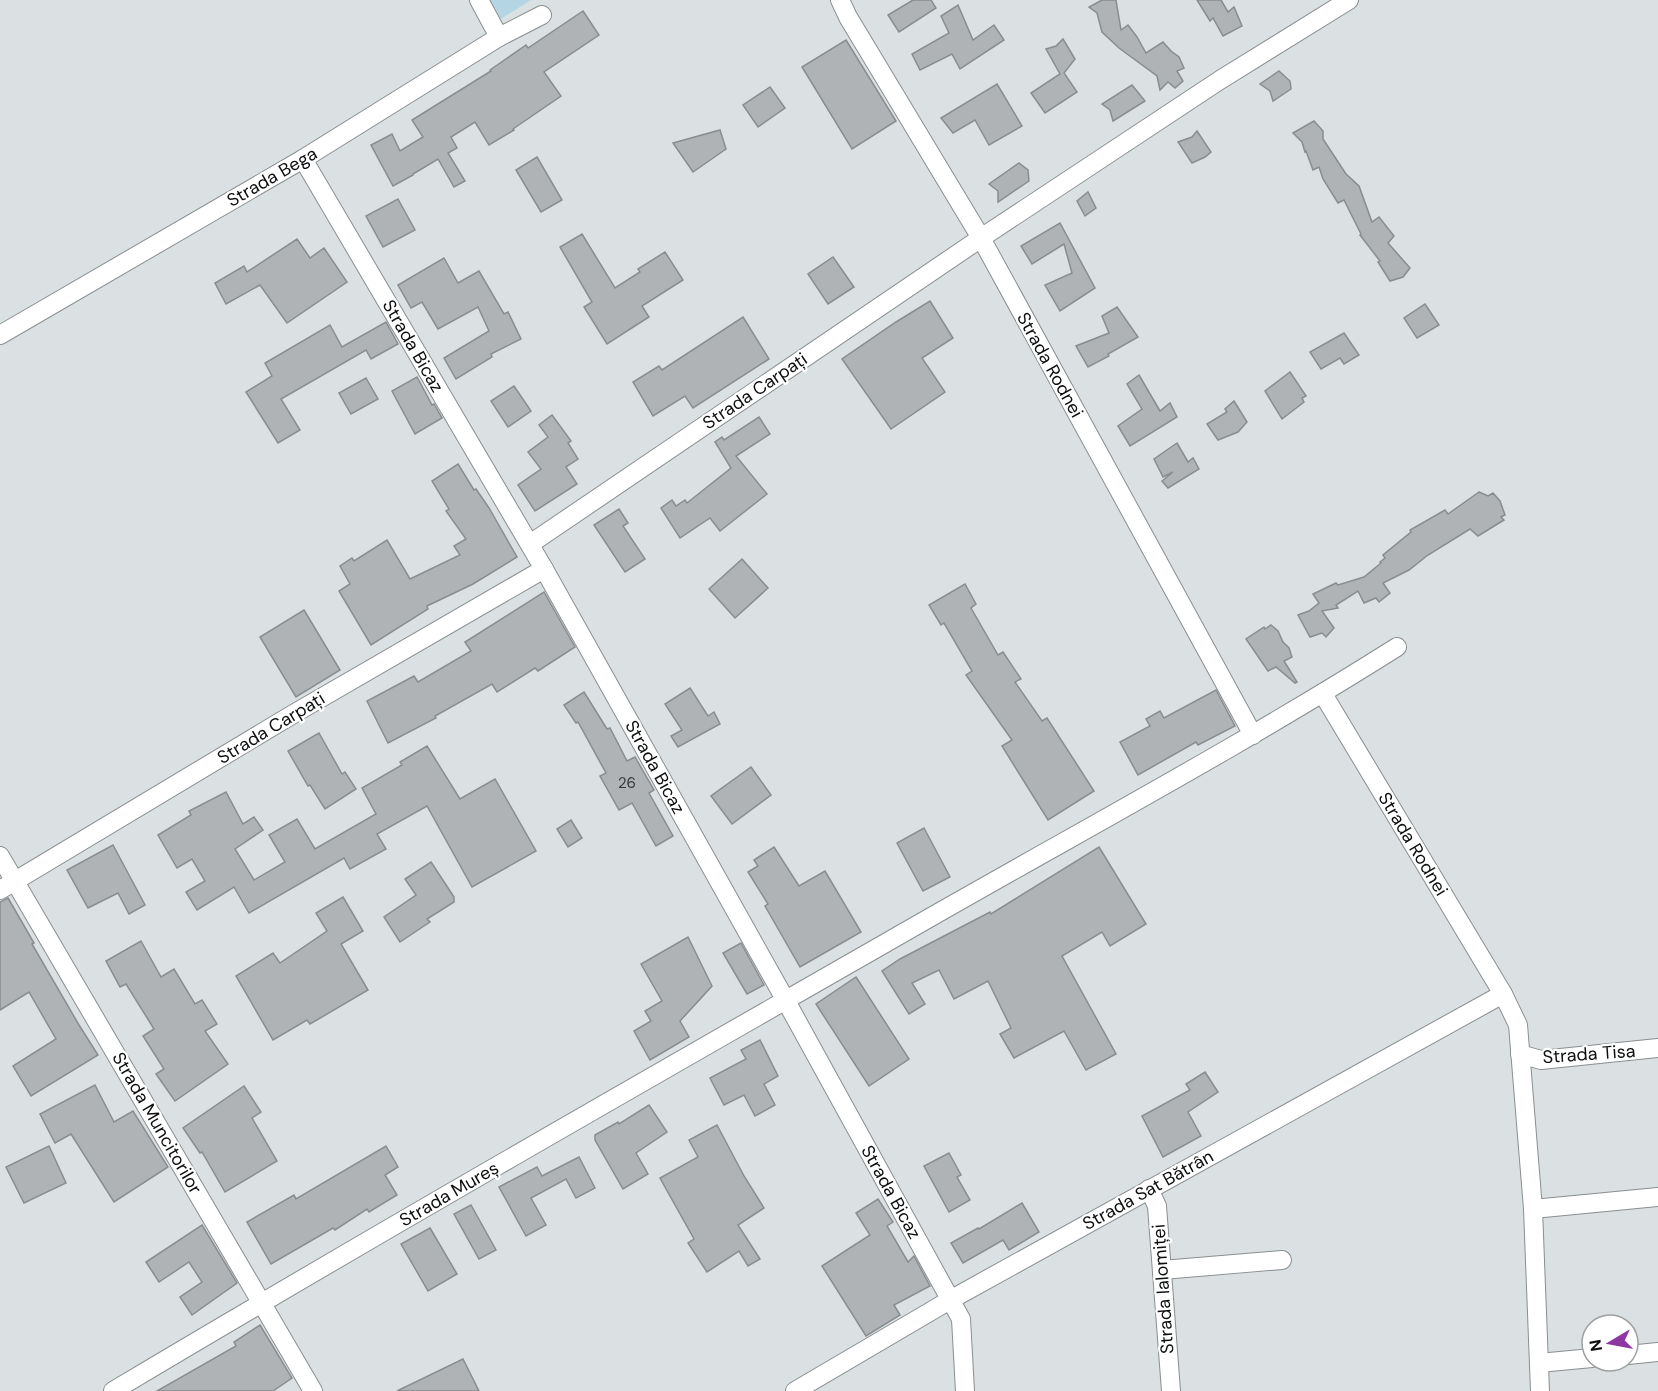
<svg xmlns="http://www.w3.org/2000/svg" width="1658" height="1391" viewBox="0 0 1658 1391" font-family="'DM Sans',sans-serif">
<rect width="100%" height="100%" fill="#dbe0e2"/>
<path fill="#b4d6e4" d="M 490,0 L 531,0 L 501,19 Z"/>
<g fill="#afb3b6" stroke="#898d90" stroke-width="1.5">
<path d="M 913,0 L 931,0 L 936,8 L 899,32 L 888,15 Z"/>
<path d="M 1102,0 L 1116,0 L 1121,30 L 1128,25 L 1137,37 L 1146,53 L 1163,42 L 1171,51 L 1179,57 L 1184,68 L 1177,71 L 1183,81 L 1175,88 L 1168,82 L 1160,90 L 1157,76 L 1119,48 L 1102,32 L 1097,13 L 1089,7 Z"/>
<path d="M 1197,0 L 1221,0 L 1228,12 L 1234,7 L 1242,26 L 1223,36 L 1213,18 L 1210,21 Z"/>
<path d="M 958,5 L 973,40 L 994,25 L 1004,40 L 960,69 L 952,54 L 920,70 L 912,54 L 949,33 L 941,16 Z"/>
<path d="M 583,11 L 599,35 L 544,72 L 561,96 L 513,129 L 514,130 L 489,145 L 475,122 L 451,137 L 457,148 L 448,153 L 465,181 L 454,187 L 438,159 L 413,174 L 413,175 L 393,186 L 371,145 L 392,134 L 400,151 L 423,137 L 412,120 L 491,71 L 490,70 L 526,45 L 528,48 Z"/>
<path d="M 1063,39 L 1075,59 L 1064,73 L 1077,92 L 1045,113 L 1031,93 L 1060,74 L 1046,49 L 1056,46 Z"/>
<path d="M 846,40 L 896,121 L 852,149 L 802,67 Z"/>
<path d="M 1279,71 L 1290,81 L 1291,89 L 1273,101 L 1270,91 L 1260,84 Z"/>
<path d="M 997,84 L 1022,126 L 989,145 L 975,120 L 953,133 L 941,118 Z"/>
<path d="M 1132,85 L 1145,101 L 1113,121 L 1110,110 L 1102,104 Z"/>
<path d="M 770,87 L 785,108 L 758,127 L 743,105 Z"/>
<path d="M 1314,121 L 1323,131 L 1323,139 L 1346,174 L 1359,186 L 1372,222 L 1379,217 L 1394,236 L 1388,243 L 1410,268 L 1403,277 L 1390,281 L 1378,262 L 1380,261 L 1360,235 L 1361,234 L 1344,200 L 1338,203 L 1323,179 L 1319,167 L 1313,170 L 1306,151 L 1305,152 L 1302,142 L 1293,133 Z"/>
<path d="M 720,130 L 726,149 L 693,172 L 673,143 Z"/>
<path d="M 1197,131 L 1211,152 L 1205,157 L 1192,163 L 1178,142 L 1192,137 Z"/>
<path d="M 537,157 L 562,200 L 541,212 L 516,170 Z"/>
<path d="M 1019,163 L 1028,170 L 1029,181 L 998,202 L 998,191 L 989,184 Z"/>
<path d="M 1088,192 L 1096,208 L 1085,216 L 1077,201 Z"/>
<path d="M 398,199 L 415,230 L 383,247 L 366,216 Z"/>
<path d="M 1060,223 L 1095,288 L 1060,311 L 1045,285 L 1072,273 L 1064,244 L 1032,264 L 1021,246 Z"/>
<path d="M 582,234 L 615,288 L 640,272 L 638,269 L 665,252 L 683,280 L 642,306 L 649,317 L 607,344 L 584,307 L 592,302 L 560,247 Z"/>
<path d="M 297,239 L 310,258 L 324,248 L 347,282 L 287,323 L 260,285 L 226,304 L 215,283 L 244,266 L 247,272 Z"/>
<path d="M 833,257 L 854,287 L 828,304 L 808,274 Z"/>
<path d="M 444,258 L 458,283 L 479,271 L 504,314 L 508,312 L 521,339 L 491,354 L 492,357 L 456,379 L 444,358 L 489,331 L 478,307 L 438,329 L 422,302 L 411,308 L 398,285 Z"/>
<path d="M 930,301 L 953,338 L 922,358 L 945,392 L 891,429 L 842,359 L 896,322 Z"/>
<path d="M 1425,304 L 1439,325 L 1417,338 L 1404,318 Z"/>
<path d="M 1117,307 L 1138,337 L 1108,354 L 1109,356 L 1088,367 L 1076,346 L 1109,333 L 1102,316 Z"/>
<path d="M 743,317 L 769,359 L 693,408 L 685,396 L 653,416 L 633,382 L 659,366 L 662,370 Z"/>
<path d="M 386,322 L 398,344 L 371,359 L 366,350 L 281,399 L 300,430 L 278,443 L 246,392 L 272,376 L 265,363 L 330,325 L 342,347 Z"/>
<path d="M 1344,333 L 1359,355 L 1344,364 L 1340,358 L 1321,369 L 1310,352 Z"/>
<path d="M 1290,372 L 1306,396 L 1302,398 L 1304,402 L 1282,419 L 1265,391 Z"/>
<path d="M 1139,375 L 1160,411 L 1170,403 L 1177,417 L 1130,446 L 1118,426 L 1142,409 L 1127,384 Z"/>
<path d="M 417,377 L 432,405 L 434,404 L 442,418 L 415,434 L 392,391 Z"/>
<path d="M 366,378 L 378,399 L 351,414 L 339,393 Z"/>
<path d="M 514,386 L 531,411 L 508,427 L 491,401 Z"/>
<path d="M 1234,401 L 1247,422 L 1238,432 L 1218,440 L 1207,424 L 1227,412 L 1225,409 Z"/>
<path d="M 552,415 L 571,441 L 568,443 L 578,459 L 566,467 L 577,484 L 535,511 L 518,485 L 541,469 L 528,452 L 548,437 L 539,425 Z"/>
<path d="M 759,417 L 770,434 L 736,456 L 767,494 L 720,531 L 710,518 L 680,538 L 661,508 L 672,500 L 676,506 L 685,500 L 687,503 L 731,468 L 715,442 L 722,437 L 724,440 Z"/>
<path d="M 1177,443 L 1188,462 L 1193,458 L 1199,469 L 1168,488 L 1162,481 L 1173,472 L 1163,477 L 1154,459 Z"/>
<path d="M 458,464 L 474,490 L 476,489 L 489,508 L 517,557 L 473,584 L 427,606 L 428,609 L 371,645 L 339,591 L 350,584 L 340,566 L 352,558 L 354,561 L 387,540 L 410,579 L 460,555 L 454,546 L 466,539 L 446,511 L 449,509 L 432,481 Z"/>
<path d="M 1479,492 L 1488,496 L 1493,493 L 1500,501 L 1505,515 L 1501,517 L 1504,520 L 1478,536 L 1470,529 L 1428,555 L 1409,570 L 1383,583 L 1390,593 L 1379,602 L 1376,598 L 1364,603 L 1358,591 L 1336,605 L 1338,608 L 1322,611 L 1334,628 L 1326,637 L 1322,633 L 1310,637 L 1298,615 L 1309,611 L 1319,603 L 1313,594 L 1336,583 L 1338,585 L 1364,577 L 1381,563 L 1380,562 L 1385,558 L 1383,555 L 1411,532 L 1410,530 L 1445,510 L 1448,514 Z"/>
<path d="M 619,509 L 628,523 L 623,526 L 645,559 L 625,572 L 594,525 Z"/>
<path d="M 742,559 L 768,588 L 735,618 L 709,589 Z"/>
<path d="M 965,584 L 976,604 L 971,608 L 998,655 L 1003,652 L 1021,679 L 1015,682 L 1042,721 L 1047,718 L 1094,791 L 1048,820 L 1002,746 L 1012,740 L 966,675 L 972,671 L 944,623 L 941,625 L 929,605 Z"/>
<path d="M 544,592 L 575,647 L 538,671 L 535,668 L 497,692 L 492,684 L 435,716 L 436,718 L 388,743 L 367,701 L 414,676 L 418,682 L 471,651 L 465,642 Z"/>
<path d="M 304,610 L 340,670 L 296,697 L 260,637 Z"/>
<path d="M 1271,625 L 1278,631 L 1283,642 L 1289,648 L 1292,657 L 1284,661 L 1297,682 L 1295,683 L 1276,667 L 1268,671 L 1246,639 L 1264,627 L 1265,629 Z"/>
<path d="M 690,688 L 708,716 L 714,712 L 720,724 L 678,747 L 671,736 L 682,730 L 665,704 Z"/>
<path d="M 1216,690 L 1235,726 L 1198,745 L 1196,742 L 1138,775 L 1120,742 L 1150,726 L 1146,719 L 1160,711 L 1164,718 Z"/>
<path d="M 584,692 L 607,729 L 610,728 L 627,761 L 635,757 L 654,790 L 649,793 L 673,836 L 656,846 L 632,803 L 619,810 L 600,776 L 606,773 L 578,722 L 576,723 L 564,705 Z"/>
<path d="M 319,733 L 342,774 L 345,772 L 356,789 L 325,809 L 310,785 L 308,786 L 288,751 Z"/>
<path d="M 427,746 L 460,799 L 495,779 L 536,851 L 472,887 L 427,806 L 377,834 L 386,849 L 350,869 L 344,858 L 249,913 L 234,887 L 197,910 L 186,892 L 205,881 L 192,859 L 177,868 L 158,835 L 191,815 L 189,811 L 226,792 L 243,824 L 254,817 L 263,830 L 235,849 L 254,880 L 285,862 L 269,835 L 297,819 L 315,849 L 376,814 L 362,788 L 402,765 L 400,762 Z"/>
<path d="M 751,767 L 771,795 L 732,824 L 711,796 Z"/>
<path d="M 571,820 L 582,838 L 568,847 L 557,829 Z"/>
<path d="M 924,828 L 950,877 L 923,891 L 897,843 Z"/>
<path d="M 113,845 L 145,905 L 129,914 L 118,893 L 88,908 L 67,870 Z"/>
<path d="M 774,847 L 799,886 L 825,871 L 861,932 L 800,967 L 765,906 L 768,904 L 748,872 L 758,866 L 754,860 Z"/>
<path d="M 1099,847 L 1146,924 L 1110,946 L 1102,932 L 1062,956 L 1116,1054 L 1086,1070 L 1064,1031 L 1014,1058 L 1000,1034 L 1011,1028 L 988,981 L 954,999 L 939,970 L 912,983 L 925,1004 L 909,1014 L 882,971 L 900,959 L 990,912 L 991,914 Z"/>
<path d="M 431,862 L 454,897 L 454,902 L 427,919 L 430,922 L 400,942 L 384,917 L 416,895 L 405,879 Z"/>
<path d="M 343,897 L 363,931 L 341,944 L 368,990 L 310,1024 L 307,1020 L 273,1040 L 236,976 L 273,953 L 280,963 L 327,931 L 316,913 Z"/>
<path d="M 8,898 L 34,943 L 32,944 L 79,1025 L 98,1055 L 31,1096 L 13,1066 L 56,1039 L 29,992 L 0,1010 L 0,902 Z"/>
<path d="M 688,937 L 712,986 L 680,1021 L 689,1037 L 650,1060 L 634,1031 L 651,1021 L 645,1011 L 662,1001 L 641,964 Z"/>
<path d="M 141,941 L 161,977 L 174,969 L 195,1004 L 202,1000 L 217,1024 L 205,1031 L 228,1064 L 175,1101 L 156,1074 L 164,1069 L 143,1036 L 154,1029 L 126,984 L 120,987 L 106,961 Z"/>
<path d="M 741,943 L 764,985 L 747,994 L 723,953 Z"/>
<path d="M 856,977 L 909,1059 L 869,1086 L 816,1004 Z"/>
<path d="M 760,1040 L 778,1076 L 764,1084 L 775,1105 L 755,1116 L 744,1095 L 724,1105 L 710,1078 L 746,1059 L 741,1050 Z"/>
<path d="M 1205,1072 L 1218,1092 L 1188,1112 L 1201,1136 L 1163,1157 L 1142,1116 L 1190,1090 L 1186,1084 Z"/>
<path d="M 95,1085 L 114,1122 L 133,1111 L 168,1167 L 114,1202 L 71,1134 L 55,1143 L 40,1114 Z"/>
<path d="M 244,1086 L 261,1112 L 252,1118 L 277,1161 L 225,1192 L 202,1152 L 200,1153 L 183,1128 Z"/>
<path d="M 649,1105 L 667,1132 L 636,1153 L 648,1174 L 623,1189 L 595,1140 L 595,1135 L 618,1122 L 619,1124 Z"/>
<path d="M 717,1125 L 744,1176 L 764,1208 L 738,1225 L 760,1259 L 748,1266 L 739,1251 L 707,1272 L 688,1243 L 694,1239 L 660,1178 L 698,1157 L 689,1140 Z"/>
<path d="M 49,1146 L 66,1183 L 24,1203 L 6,1167 Z"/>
<path d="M 386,1146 L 398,1167 L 385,1175 L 397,1195 L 369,1212 L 367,1209 L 335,1230 L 333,1228 L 271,1264 L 247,1222 L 294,1195 L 296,1199 Z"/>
<path d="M 949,1153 L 961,1175 L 957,1177 L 970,1200 L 949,1212 L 924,1166 Z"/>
<path d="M 579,1157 L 595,1188 L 576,1198 L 566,1179 L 531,1198 L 546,1225 L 526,1236 L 499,1187 L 537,1167 L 542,1176 Z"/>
<path d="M 878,1199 L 893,1222 L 887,1226 L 908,1262 L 914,1256 L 930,1286 L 894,1305 L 900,1315 L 866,1336 L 822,1266 L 870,1235 L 856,1213 Z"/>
<path d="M 1022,1203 L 1039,1232 L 1009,1250 L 1003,1240 L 963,1263 L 951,1243 L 978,1228 L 979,1229 Z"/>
<path d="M 471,1205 L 496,1250 L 479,1259 L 454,1214 Z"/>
<path d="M 202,1225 L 237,1283 L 192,1315 L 180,1297 L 202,1282 L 189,1262 L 159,1282 L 146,1262 Z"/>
<path d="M 430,1228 L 457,1274 L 428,1291 L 401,1244 Z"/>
<path d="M 260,1325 L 292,1378 L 273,1391 L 157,1391 L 236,1346 L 234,1342 Z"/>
<path d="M 463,1359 L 479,1391 L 397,1391 Z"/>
</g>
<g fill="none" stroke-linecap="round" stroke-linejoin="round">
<g stroke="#898e90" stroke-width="20">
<g id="minor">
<path d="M 479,0 L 499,37"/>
<path d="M 840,0 L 848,17 L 981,238 L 1253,735"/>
<path d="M 303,159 L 544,569 L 786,1001 L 961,1319 L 965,1391"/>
<path d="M 0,335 L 303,159 L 499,37 L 542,15"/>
<path d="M 530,544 L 981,238 L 1220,80 L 1349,0"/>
<path d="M 1323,694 L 1503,994 L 1518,1025 L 1533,1209 L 1658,1197"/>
<path d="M 0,856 L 313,1391"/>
<path d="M 0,890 L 295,713 L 544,569"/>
<path d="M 1520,1054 L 1541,1060 L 1658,1048"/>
<path d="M 1149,1189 L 1157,1206 L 1171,1391"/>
<path d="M 1533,1209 L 1540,1391"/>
<path d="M 1162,1270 L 1282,1260"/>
<path d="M 1628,1355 L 1658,1352"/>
<path d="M 1539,1363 L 1592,1358"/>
<path d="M 113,1391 C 388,1227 667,1068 945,909 C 1096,823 1250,740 1397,647"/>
<path d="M 795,1391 L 950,1300 L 1503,994"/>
</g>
</g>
<use href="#minor" stroke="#fff" stroke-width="18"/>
</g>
<g text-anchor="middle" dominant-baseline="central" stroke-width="4.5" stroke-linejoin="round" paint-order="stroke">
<g font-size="15" fill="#363739">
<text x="627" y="783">26</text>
</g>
<g font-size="18" fill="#0d0e0f" stroke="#fff">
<text transform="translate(272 177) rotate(-30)">Strada Bega</text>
<text transform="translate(413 346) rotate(60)">Strada Bicaz</text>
<text transform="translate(1050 365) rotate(61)">Strada Rodnei</text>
<text transform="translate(755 391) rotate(-34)">Strada Carpați</text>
<text transform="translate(271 728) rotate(-31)">Strada Carpați</text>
<text transform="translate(655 767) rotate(61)">Strada Bicaz</text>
<text transform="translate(1413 844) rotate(59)">Strada Rodnei</text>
<text transform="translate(1589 1054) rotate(-4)">Strada Tisa</text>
<text transform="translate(157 1123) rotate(60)">Strada Muncitorilor</text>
<text transform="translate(1148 1190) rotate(-29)">Strada Sat Bătrân</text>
<text transform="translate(891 1192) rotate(61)">Strada Bicaz</text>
<text transform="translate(449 1194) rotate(-30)">Strada Mureș</text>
<text transform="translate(1163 1289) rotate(-94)">Strada Ialomiței</text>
</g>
</g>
<g transform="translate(1610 1343) rotate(260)"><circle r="28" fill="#ffffff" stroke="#9e9f9f" stroke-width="1.5"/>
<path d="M0-4.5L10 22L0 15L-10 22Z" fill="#8e37a3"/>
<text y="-9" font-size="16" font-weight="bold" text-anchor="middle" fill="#0d0e0f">N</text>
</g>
</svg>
